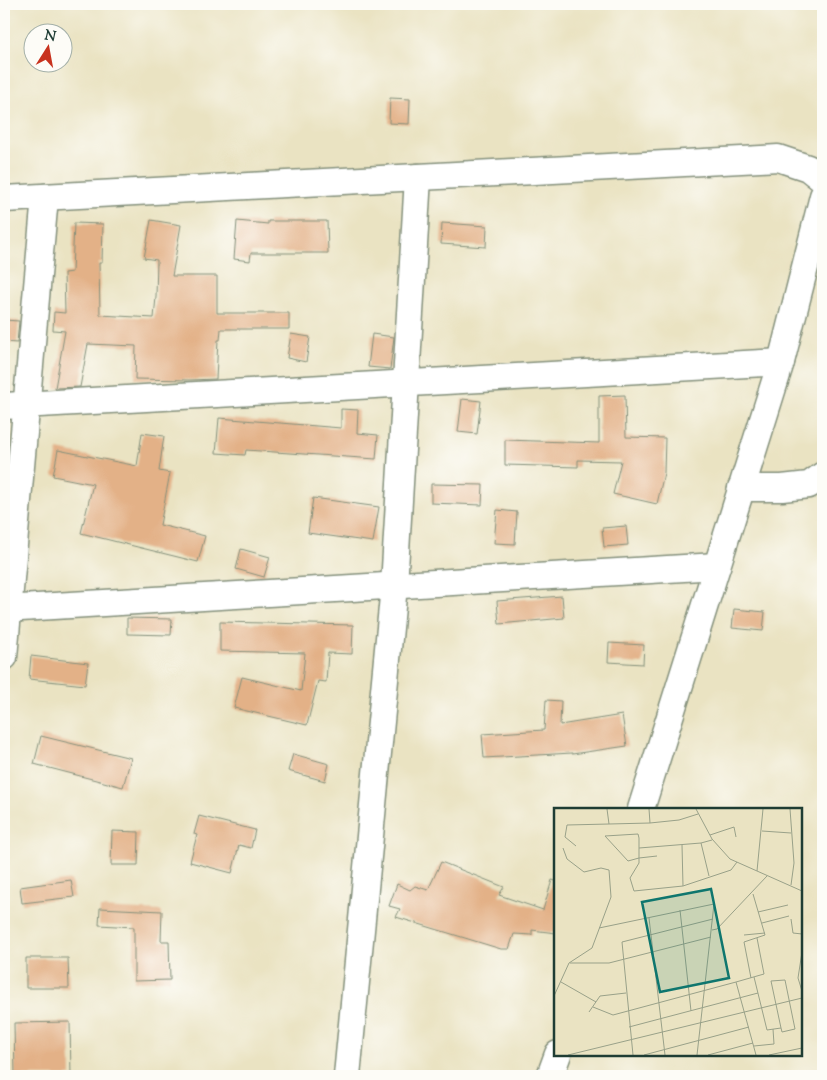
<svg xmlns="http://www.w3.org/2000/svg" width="827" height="1080" viewBox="0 0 827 1080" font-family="'Sorts Mill Goudy',serif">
<rect width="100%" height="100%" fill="#fdfcf7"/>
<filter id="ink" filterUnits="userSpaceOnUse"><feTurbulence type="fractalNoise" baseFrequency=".02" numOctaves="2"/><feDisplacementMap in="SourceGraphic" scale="10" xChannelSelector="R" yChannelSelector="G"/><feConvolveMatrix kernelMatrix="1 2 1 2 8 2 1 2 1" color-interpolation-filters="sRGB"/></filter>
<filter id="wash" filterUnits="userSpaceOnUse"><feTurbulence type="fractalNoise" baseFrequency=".0096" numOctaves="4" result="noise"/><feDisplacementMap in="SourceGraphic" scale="20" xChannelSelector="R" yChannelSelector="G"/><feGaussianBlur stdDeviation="1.12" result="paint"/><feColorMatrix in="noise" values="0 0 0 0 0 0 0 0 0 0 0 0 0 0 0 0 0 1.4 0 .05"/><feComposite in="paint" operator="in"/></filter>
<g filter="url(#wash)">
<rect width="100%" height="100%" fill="#eae3c2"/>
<g id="blocks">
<g fill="#e3b187">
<path d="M 390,98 L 410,99 L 409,124 L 389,123 Z"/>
<path d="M 151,220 L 181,225 L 172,276 L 217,276 L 217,313 L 289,313 L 289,329 L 221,329 L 220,340 L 218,340 L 216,379 L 189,380 L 135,379 L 136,346 L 88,344 L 80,387 L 55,388 L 65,331 L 53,330 L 54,312 L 65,313 L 64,273 L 72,272 L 74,223 L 103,224 L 102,263 L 99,263 L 100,315 L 154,318 L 156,297 L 157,260 L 144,258 Z"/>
<path d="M 237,221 L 268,224 L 268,221 L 327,221 L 328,253 L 251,253 L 250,261 L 234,259 Z"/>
<path d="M 442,223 L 487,226 L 486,247 L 441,244 Z"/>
<path d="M 4,320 L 19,321 L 17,343 L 4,342 Z"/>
<path d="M 291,334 L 310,337 L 306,362 L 287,358 Z"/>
<path d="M 372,334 L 394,337 L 390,369 L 368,367 Z"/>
<path d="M 625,395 L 626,437 L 665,438 L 664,473 L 657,504 L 613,494 L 621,461 L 578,460 L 578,467 L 505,465 L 505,440 L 599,443 L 599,396 Z"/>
<path d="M 462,399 L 481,401 L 477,434 L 458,432 Z"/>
<path d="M 341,409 L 358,410 L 357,433 L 378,435 L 376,459 L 246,450 L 245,455 L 216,453 L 219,418 L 341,428 Z"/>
<path d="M 142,433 L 164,436 L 159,471 L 170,473 L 160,525 L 205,536 L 198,562 L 81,533 L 93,484 L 53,476 L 58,450 L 137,466 Z"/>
<path d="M 431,484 L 483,485 L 482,505 L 431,503 Z"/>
<path d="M 313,498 L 379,507 L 373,542 L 308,533 Z"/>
<path d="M 497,510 L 517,512 L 515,544 L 494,543 Z"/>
<path d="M 626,526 L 628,545 L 604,547 L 602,528 Z"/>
<path d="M 241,549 L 270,557 L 264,577 L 236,569 Z"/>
<path d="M 562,596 L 564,618 L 499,624 L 497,601 Z"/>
<path d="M 734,609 L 765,612 L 763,631 L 732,628 Z"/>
<path d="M 127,618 L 172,619 L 171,635 L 127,634 Z"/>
<path d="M 220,622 L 353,625 L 352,654 L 328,653 L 326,682 L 318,681 L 307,725 L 234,708 L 242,677 L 301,691 L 305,653 L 220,651 Z"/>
<path d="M 609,643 L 644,645 L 643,664 L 608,662 Z"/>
<path d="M 31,656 L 88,663 L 85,685 L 29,679 Z"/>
<path d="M 546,700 L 561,701 L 560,725 L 622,715 L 627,746 L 572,754 L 572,753 L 484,758 L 482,734 L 544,730 Z"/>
<path d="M 41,736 L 131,758 L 123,787 L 34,764 Z"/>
<path d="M 293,754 L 329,764 L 325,781 L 288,771 Z"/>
<path d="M 199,816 L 255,830 L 251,848 L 239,845 L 232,873 L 190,862 L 197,835 L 194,834 Z"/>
<path d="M 112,831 L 139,832 L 138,865 L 111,865 Z"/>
<path d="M 441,862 L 504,887 L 499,895 L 543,910 L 552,880 L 556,881 L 556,933 L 532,930 L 532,935 L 514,934 L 509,949 L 501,949 L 396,917 L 400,909 L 389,906 L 397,884 L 410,890 L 415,886 L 428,890 Z"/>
<path d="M 71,880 L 74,897 L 22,903 L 20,887 Z"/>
<path d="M 100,908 L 162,911 L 161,941 L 169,941 L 170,980 L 134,981 L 134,927 L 99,925 Z"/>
<path d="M 26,958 L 68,958 L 69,988 L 26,988 Z"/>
<path d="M 70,1022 L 71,1076 L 15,1076 L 14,1023 Z"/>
</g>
</g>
</g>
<g filter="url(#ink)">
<use href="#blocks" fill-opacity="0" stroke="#84907b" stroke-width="1"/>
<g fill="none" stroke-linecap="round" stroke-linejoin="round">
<g stroke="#84907b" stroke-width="29">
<g id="minor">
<path d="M 4,199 L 778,158 L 808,168 L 823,180"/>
<path d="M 4,406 L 781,362"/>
<path d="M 741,488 L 782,488 L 809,485 L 823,475"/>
<path d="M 4,609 L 717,566"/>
<path d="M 4,657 L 45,197"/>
<path d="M 641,809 L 781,362 L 823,196"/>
<path d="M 347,1076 L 394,586 L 418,177"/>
<path d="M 550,1076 L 558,1054"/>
</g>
</g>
<use href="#minor" stroke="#fff" stroke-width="26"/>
</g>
</g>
<g transform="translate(554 808)">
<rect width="248" height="248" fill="#eae3c2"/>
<path fill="none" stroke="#99a189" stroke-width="1" d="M 53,1 L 55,16 L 96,15M 95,1 L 96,15 L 125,12 L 144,6M 142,1 L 158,31 L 176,51 L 248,83M 236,1 L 240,55 L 237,77M 208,23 L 237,25M 156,27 L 180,19 L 182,29M 147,35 L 155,68M 128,37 L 129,78M 22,38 L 11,29 L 13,17 L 55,16M 85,40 L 147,35 L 158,32M 103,48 L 85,50 L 74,53 L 51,28 L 84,26 L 85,30 L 85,55 L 76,70 L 80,83 L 129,78 L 177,62 L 183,54M 203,63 L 209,1M 126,102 L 137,203M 204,104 L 234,97M 95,110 L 111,247M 237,111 L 239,125 L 248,126M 208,115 L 235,108M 45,120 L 160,96 L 143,247M 158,122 L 163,121 L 213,68M 190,127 L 211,125M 248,144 L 244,170 L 248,183M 16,155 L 55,155 L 157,129M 200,169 L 213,222 L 227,220 L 228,224 L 241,221 L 231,172 L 217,173 L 227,220M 197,170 L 190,134 L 211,127 L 199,86M 7,174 L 42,194M 182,174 L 210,166 L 203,130M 0,188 L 15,155 L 38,140 L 57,89 L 55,62 L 47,60 L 30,64 L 13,51 L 9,40M 39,199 L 59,207 L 182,174 L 202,247M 35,204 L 46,188 L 72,185M 75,219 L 204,185M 200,238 L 220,236 L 219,221M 14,247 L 248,190M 79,247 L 68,134 L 159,111M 90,247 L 195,219M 154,247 L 199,235M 215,247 L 248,240"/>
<path fill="#0f766e" fill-opacity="0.15" stroke="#0f766e" stroke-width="2.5" d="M 157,81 L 175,170 L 106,184 L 88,94 Z"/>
<rect width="248" height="248" fill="none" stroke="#1f3d34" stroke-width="2.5"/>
</g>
<rect width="827" height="1080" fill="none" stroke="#fdfcf7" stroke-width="20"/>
<g transform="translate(48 48) rotate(11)"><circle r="24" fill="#fdfcf7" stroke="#a4b0a9"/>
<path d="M0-4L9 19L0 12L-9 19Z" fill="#c8321e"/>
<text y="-8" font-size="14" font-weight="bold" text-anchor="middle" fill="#1f3d34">N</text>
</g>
</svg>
